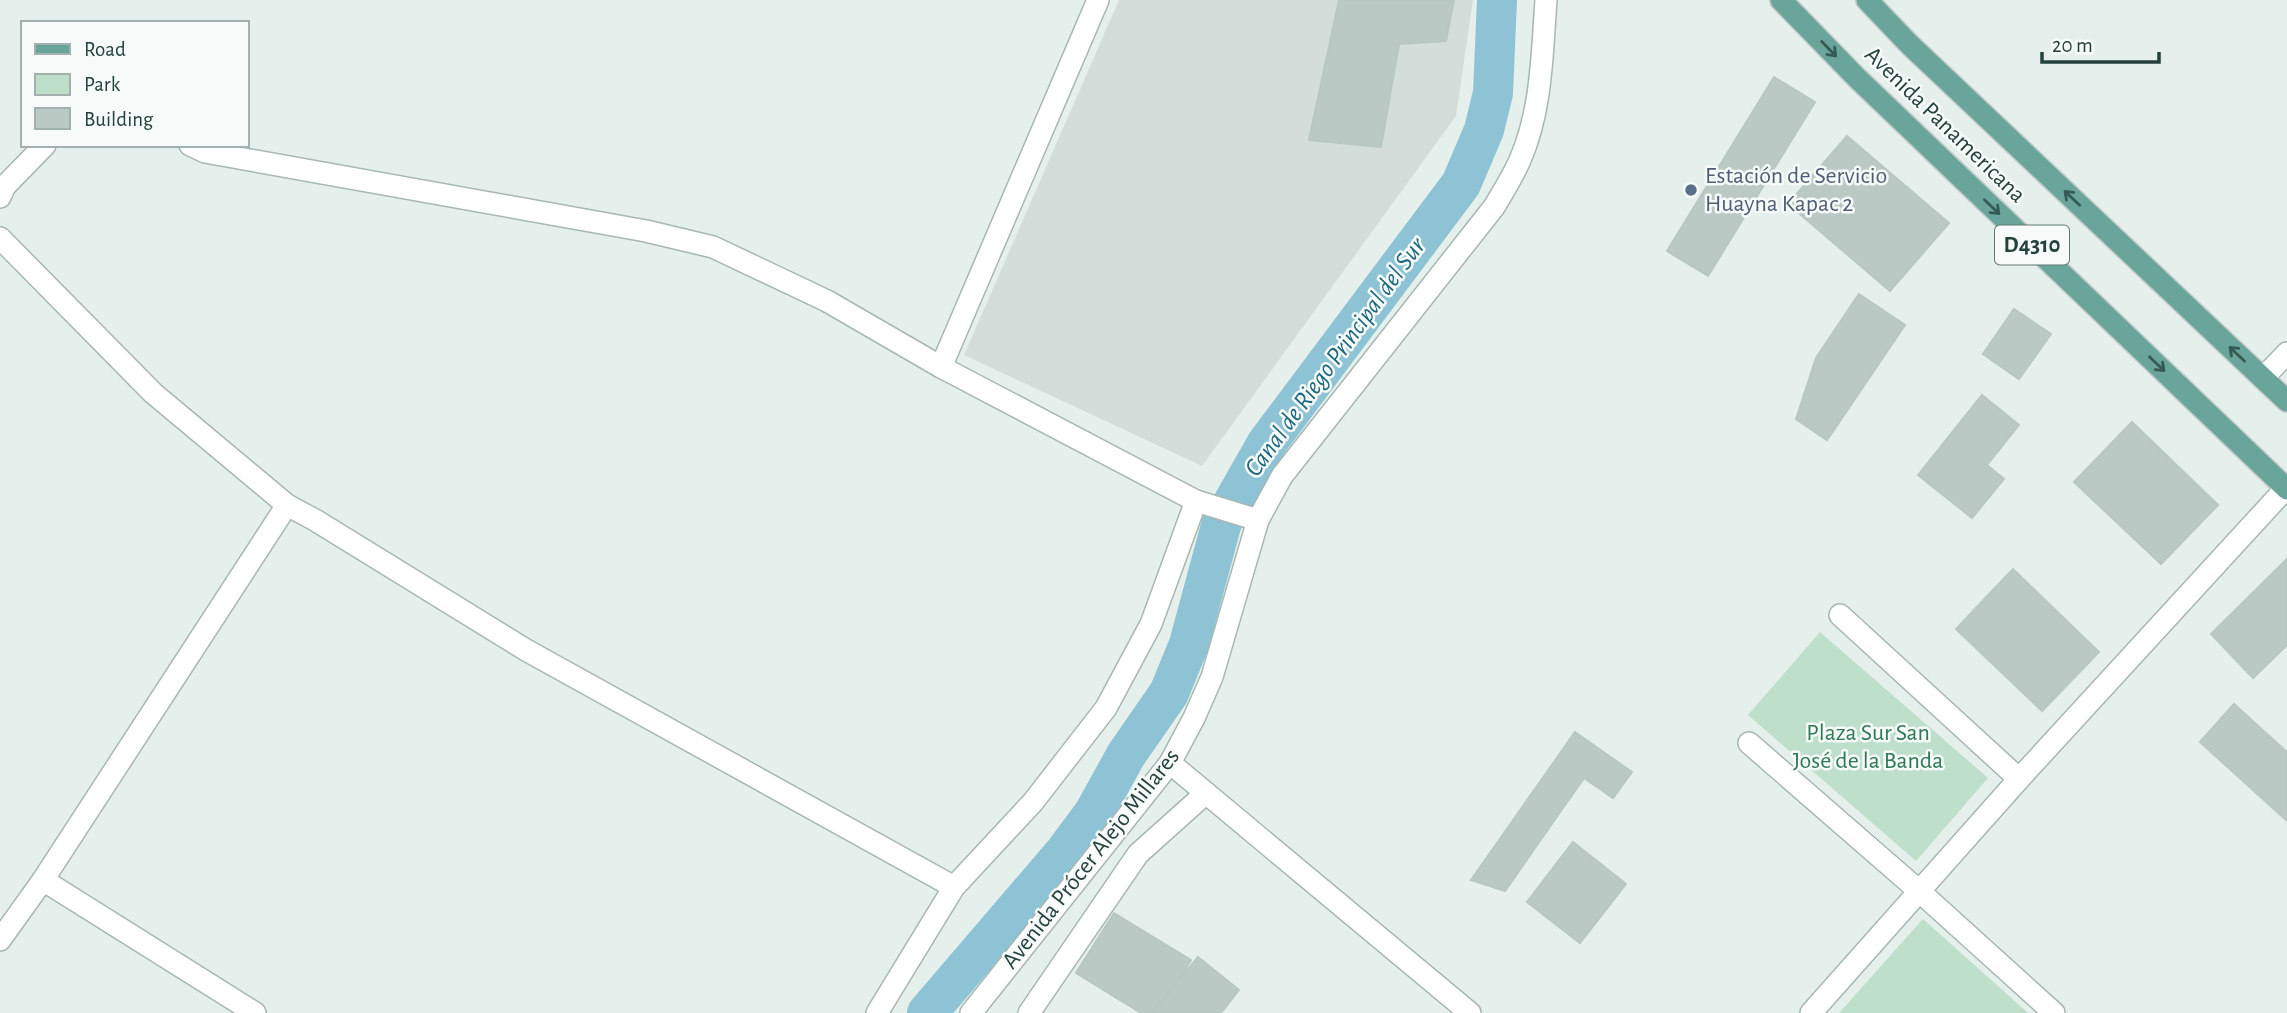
<svg xmlns="http://www.w3.org/2000/svg" width="2287" height="1013" viewBox="0 0 2287 1013" font-family="'Alegreya Sans',sans-serif">
<rect width="100%" height="100%" fill="#e5efeb"/>
<path fill="#d3deda" d="M 1119,0 L 1473,0 L 1456,116 L 1202,466 L 964,355 Z"/>
<g fill="#bee0ca">
<path d="M 1820,632 L 1988,778 L 1916,861 L 1748,715 Z"/>
<path d="M 1923,919 L 2028,1013 L 1839,1013 Z"/>
</g>
<g fill="none" stroke-linecap="round" stroke-linejoin="round">
<path stroke="#8dc3d4" stroke-width="40" d="M 927,1013 L 1065,852 L 1094,813 L 1126,755 L 1169,693 L 1189,644 L 1222,522 L 1267,443 L 1461,184 L 1484,130 L 1493,93 L 1497,0"/>
</g>
<g fill="#bac9c4" stroke="#b7c8c3" stroke-width="2">
<path d="M 1339,0 L 1454,0 L 1446,41 L 1399,44 L 1381,147 L 1309,140 Z"/>
<path d="M 1774,77 L 1815,102 L 1708,276 L 1667,251 Z"/>
<path d="M 1847,136 L 1949,223 L 1890,291 L 1788,204 Z"/>
<path d="M 1859,294 L 1905,325 L 1827,440 L 1796,419 L 1816,358 Z"/>
<path d="M 2014,309 L 2051,334 L 2019,379 L 1983,354 Z"/>
<path d="M 1982,395 L 2019,425 L 1987,465 L 2004,479 L 1972,518 L 1918,475 Z"/>
<path d="M 2132,422 L 2218,505 L 2161,564 L 2074,482 Z"/>
<path d="M 2287,559 L 2287,645 L 2253,678 L 2211,634 Z"/>
<path d="M 2013,569 L 2099,652 L 2042,711 L 1956,629 Z"/>
<path d="M 2234,704 L 2287,752 L 2287,821 L 2200,742 Z"/>
<path d="M 1575,732 L 1632,772 L 1613,798 L 1584,778 L 1505,891 L 1471,880 Z"/>
<path d="M 1573,842 L 1626,884 L 1580,943 L 1527,902 Z"/>
<path d="M 1114,913 L 1191,960 L 1158,1013 L 1141,1013 L 1076,973 Z"/>
<path d="M 1198,957 L 1239,990 L 1221,1013 L 1152,1013 Z"/>
</g>
<g fill="none" stroke-linecap="round" stroke-linejoin="round">
<g stroke="#a7b7b3" stroke-width="24">
<g id="service">
<path d="M 1840,615 L 2019,779"/>
<path d="M 1749,743 L 1918,890 L 2054,1013"/>
</g>
</g>
<g stroke="#a7b7b3" stroke-width="24">
<g id="minor">
<path d="M 190,145 L 205,152 L 646,231 L 713,247 L 827,301 L 941,367 L 1196,501 L 1258,520"/>
<path d="M 0,197 L 5,186 L 45,145"/>
<path d="M 0,238 L 153,393 L 287,505 L 315,520 L 526,650 L 954,887"/>
<path d="M 941,367 L 1098,0"/>
<path d="M 2263,378 L 2287,353"/>
<path d="M 1170,763 L 1470,1013"/>
<path d="M 43,880 L 255,1013"/>
<path d="M 0,940 L 43,880 L 287,505"/>
<path d="M 877,1013 L 954,887 L 1033,802 L 1106,708 L 1151,624 L 1196,501"/>
<path d="M 971,1013 L 1170,763 L 1194,718 L 1212,677 L 1258,520 L 1282,476 L 1494,207 C 1503,192 1513,176 1520,160 C 1542,110 1542,53 1546,0"/>
<path d="M 1029,1013 L 1138,854 L 1206,793"/>
<path d="M 1811,1013 L 2019,779 L 2287,487"/>
</g>
</g>
<g stroke="#c2cac8" stroke-width="24">
<g id="primary">
<path d="M 1781,0 L 1857,78 L 2287,489"/>
<path d="M 1867,0 L 1909,44 L 2287,401"/>
</g>
</g>
<use href="#service" stroke="#fff" stroke-width="21"/>
<use href="#minor" stroke="#fff" stroke-width="21"/>
<use href="#primary" stroke="#69a59a" stroke-width="21"/>
</g>
<defs><path id="oneway-shaft" d="M-6 0H5M1.5-3L5.5 0L1.5 3" fill="none" stroke-width="1.6" stroke-linecap="round" stroke-linejoin="round" transform="scale(1.75)"/></defs>
<g stroke="#355a54">
<use href="#oneway-shaft" transform="translate(1829 49) rotate(46)"/>
<use href="#oneway-shaft" transform="translate(2072 198) rotate(-137)"/>
<use href="#oneway-shaft" transform="translate(1992 207) rotate(44)"/>
<use href="#oneway-shaft" transform="translate(2237 354) rotate(-137)"/>
<use href="#oneway-shaft" transform="translate(2157 364) rotate(44)"/>
</g>
<circle fill="#5c6f8a" stroke="#f6fbf9" stroke-width="2.5" cx="1691" cy="190" r="7"/>
<g text-anchor="middle" dominant-baseline="central" stroke-width="5" stroke-linejoin="round" paint-order="stroke">
<rect fill="#f6fbf9" stroke="#637975" stroke-width="2" x="1995" y="225.5" width="74" height="39" rx="5"/>
<g font-size="23" font-weight="bold" fill="#24413c">
<text x="2032" y="245">D4310</text>
</g>
<g font-size="24" fill="#24413c" stroke="#f6fbf9">
<text transform="translate(1945 125) rotate(44)">Avenida Panamericana</text>
<text transform="translate(1091 859) rotate(-52)">Avenida Prócer Alejo Millares</text>
</g>
<g font-size="24" fill="#4e5e75" stroke="#f6fbf9" text-anchor="start">
<text x="1705" y="176">Estación de Servicio<tspan x="1705" dy="28">Huayna Kapac 2</tspan></text>
</g>
<g font-size="24" fill="#2d7951" stroke="#f6fbf9">
<text x="1868" y="733">Plaza Sur San<tspan x="1868" dy="28">José de la Banda</tspan></text>
</g>
<g font-size="26" font-style="italic" fill="#1c667f" stroke="#f6fbf9">
<text transform="translate(1335 357) rotate(-54)">Canal de Riego Principal del Sur</text>
</g>
</g>
<rect x="21" y="21" width="228" height="126" fill="#f6fbf9" stroke="#a2b1ad" stroke-width="2"/>
<rect x="35" y="44" width="35" height="10" fill="#69a59a" stroke="#a2b1ad" stroke-width="2"/>
<text x="84" y="56" font-size="21" fill="#24413c">Road</text>
<rect x="35" y="74" width="35" height="21" fill="#bee0ca" stroke="#a2b1ad" stroke-width="2"/>
<text x="84" y="91" font-size="21" fill="#24413c">Park</text>
<rect x="35" y="108" width="35" height="21" fill="#bac9c4" stroke="#a2b1ad" stroke-width="2"/>
<text x="84" y="126" font-size="21" fill="#24413c">Building</text>
<path d="M2042 52v10h117v-10" fill="none" stroke="#24413c" stroke-width="3.5"/>
<text x="2052" y="52" font-size="21" fill="#24413c" stroke="#f6fbf9" stroke-width="5" paint-order="stroke">20 m</text>
</svg>
